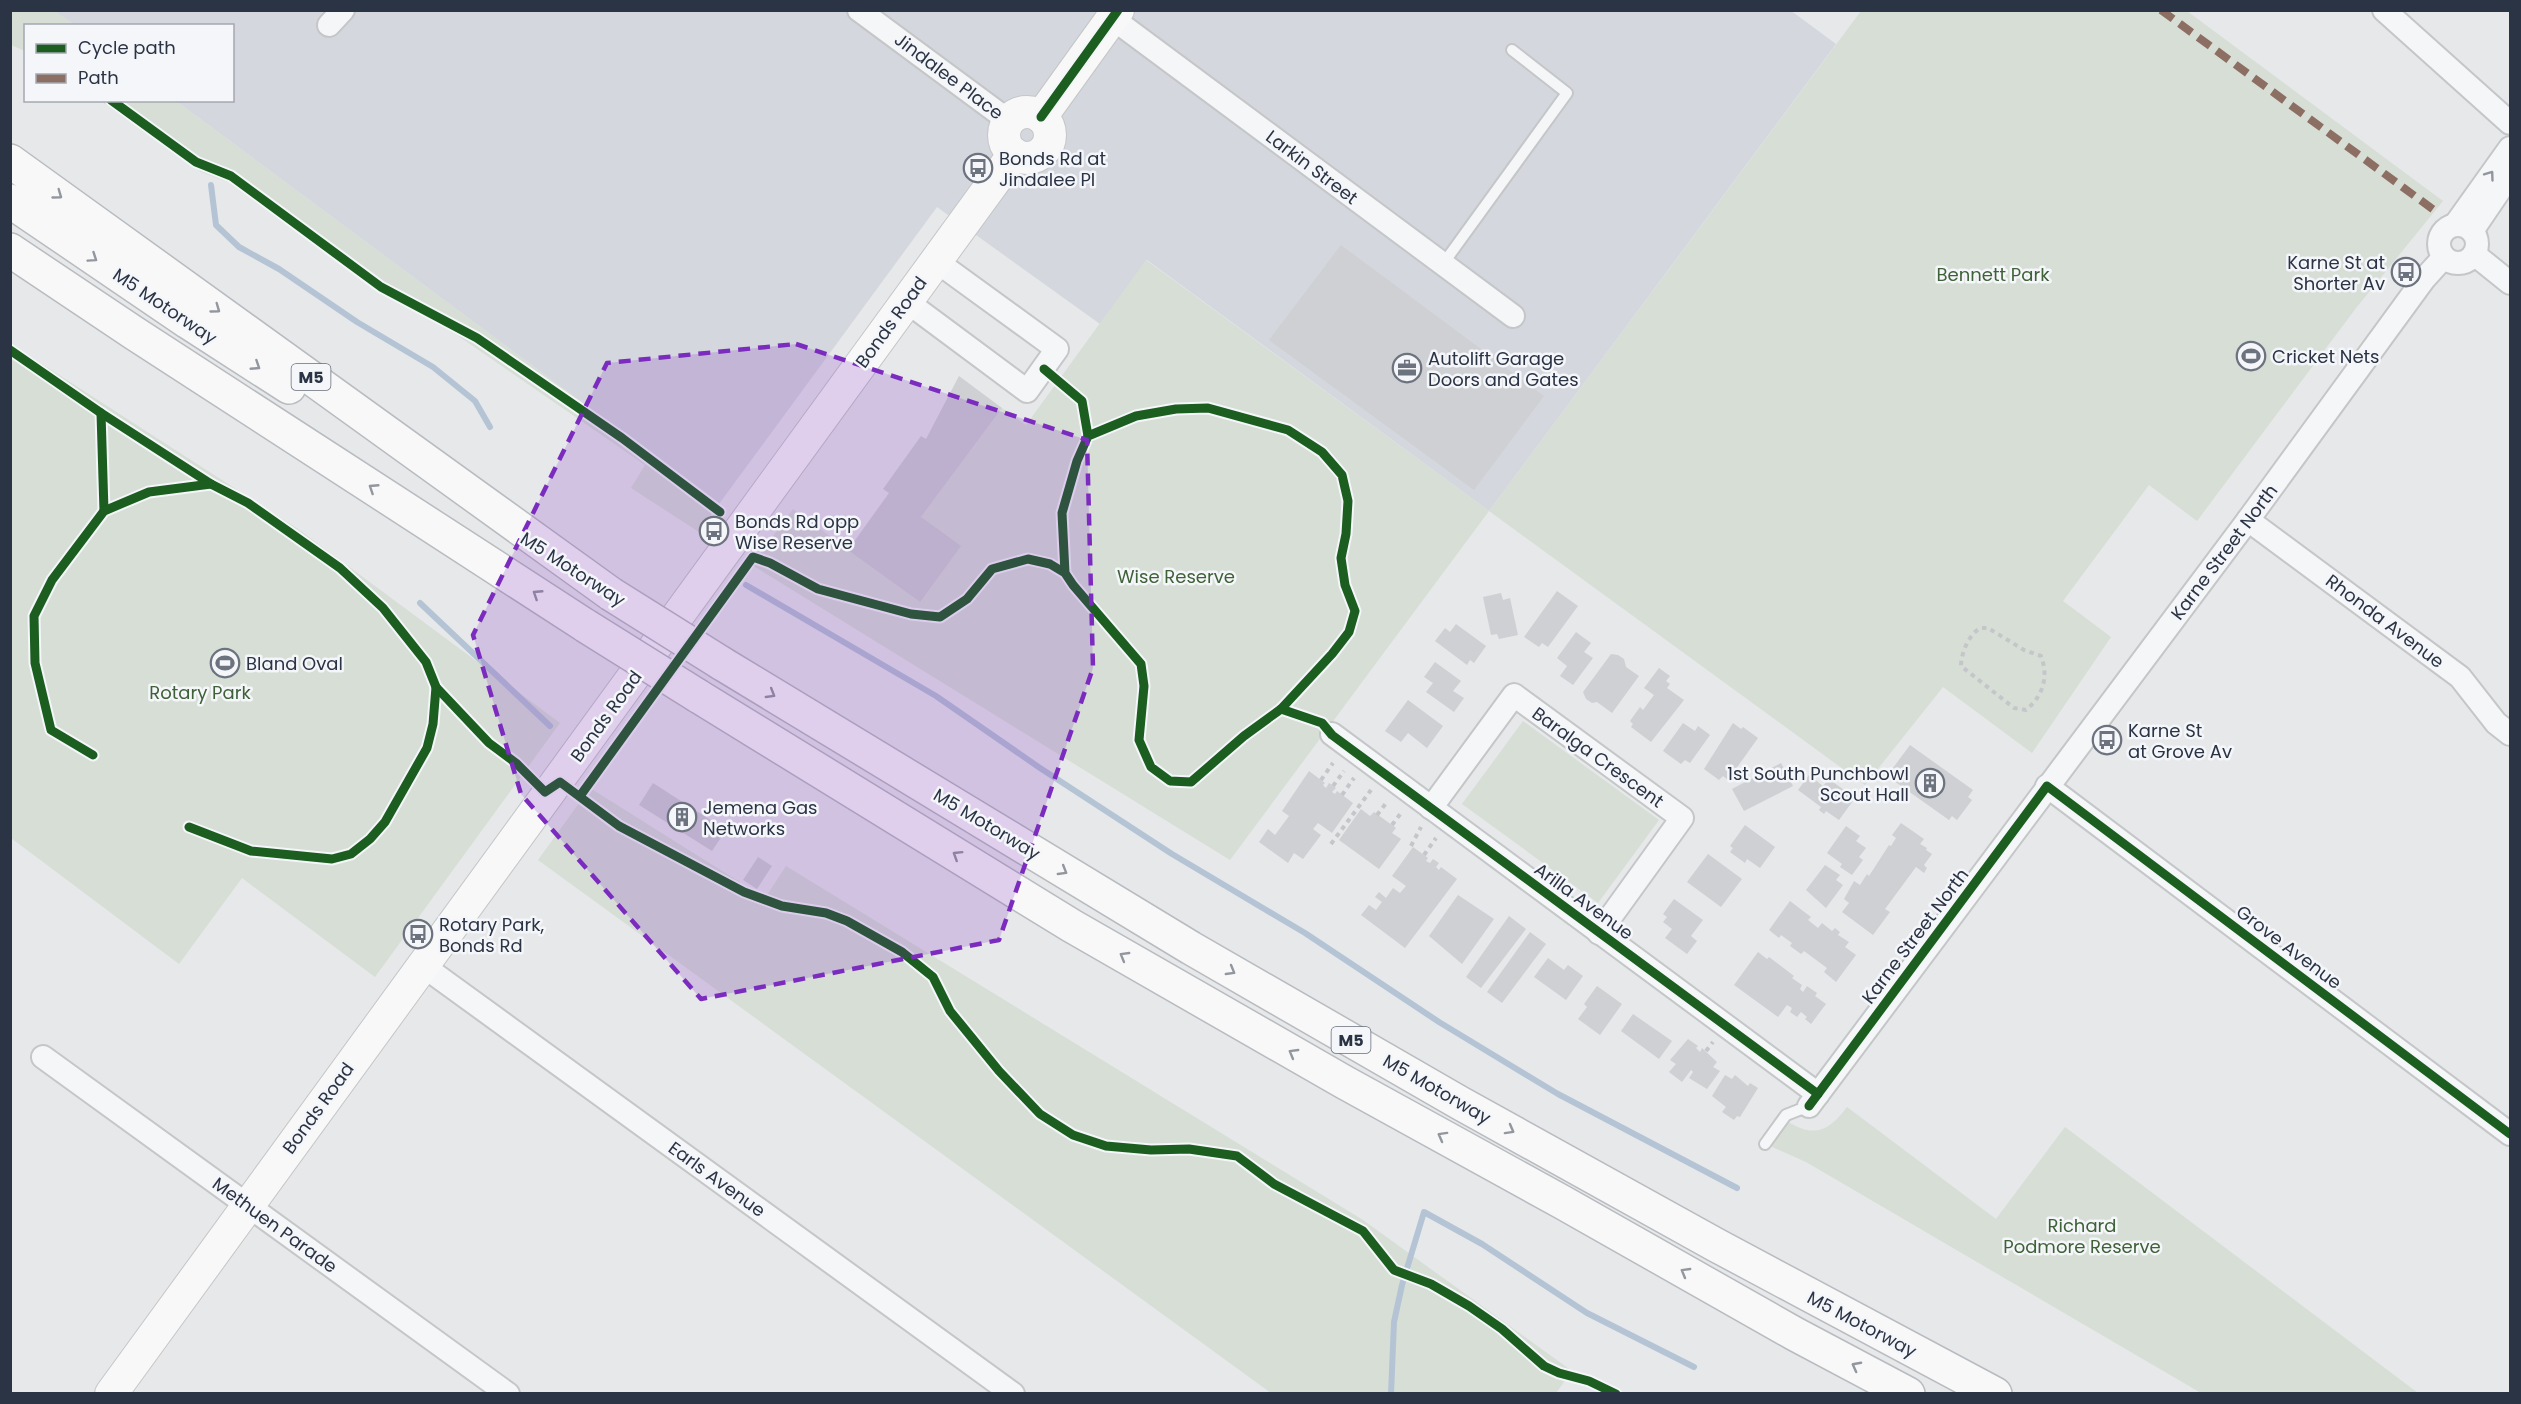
<svg xmlns="http://www.w3.org/2000/svg" width="2521" height="1404" viewBox="0 0 2521 1404" font-family="Poppins,sans-serif">
<rect width="100%" height="100%" fill="#e6e8ea"/>
<path fill="#d4d7dd" d="M 1790,10 L 1836,44 L 1489,511 L 1147,260 L 1100,324 L 937,207 L 719,504 L 176,101 L 232,100 L 232,26 L 75,25 L 54,11 Z"/>
<g fill="#d6ded6">
<path d="M 11,10 L 54,11 L 75,25 L 26,26 L 25,51 L 11,45 Z"/>
<path d="M 1861,11 L 2187,11 L 2443,201 L 2356,308 L 2197,521 L 2149,485 L 2063,601 L 2111,637 L 2032,753 L 1943,687 L 1865,785 L 1489,511 L 1230,860 L 752,565 L 793,509 L 920,602 L 921,517 L 1002,408 L 1026,425 L 1146,260 L 1489,511 Z"/>
<path d="M 101,101 L 176,101 L 719,504 L 699,532 L 631,488 L 645,465 L 457,335 L 376,290 L 228,182 L 201,172 Z"/>
<path d="M 11,344 L 298,529 L 560,723 L 375,977 L 242,878 L 179,964 L 11,838 Z"/>
<path d="M 1523,721 L 1659,820 L 1598,903 L 1462,804 Z"/>
<path d="M 590,788 L 765,898 L 786,866 L 1363,1220 L 1572,1371 L 1556,1393 L 1271,1393 L 538,860 Z"/>
<path d="M 1847,1107 L 1996,1219 L 2065,1127 L 2418,1393 L 2201,1393 L 1806,1162 L 1770,1146 L 1788,1122 C 1815,1138 1829,1131 1847,1107 Z"/>
</g>
<g fill="none" stroke-linecap="round" stroke-linejoin="round">
<g stroke="#b4c4d5" stroke-width="6">
<path d="M 211,185 L 216,225 L 239,247 L 279,269 L 357,322 L 433,367 L 475,401 L 490,427"/>
<path d="M 746,585 L 936,696 L 1040,768 L 1172,854 L 1305,933 L 1439,1022 L 1558,1094 L 1737,1188"/>
<path d="M 420,603 L 550,726"/>
<path d="M 1391,1394 L 1394,1322 L 1402,1285 L 1424,1212 L 1482,1244 L 1587,1313 L 1694,1367"/>
</g>
</g>
<g fill="#ced0d3">
<path d="M 1341,245 L 1544,396 L 1474,490 L 1269,340 Z"/>
<path d="M 959,376 L 1002,408 L 921,517 L 961,546 L 920,602 L 848,550 L 889,493 L 883,489 L 921,436 L 926,439 Z"/>
<path d="M 1557,591 L 1578,606 L 1548,647 L 1542,643 L 1539,647 L 1524,637 Z"/>
<path d="M 1501,593 L 1503,600 L 1510,598 L 1518,635 L 1499,639 L 1497,634 L 1491,635 L 1483,597 Z"/>
<path d="M 1456,624 L 1486,646 L 1474,663 L 1470,660 L 1467,665 L 1435,641 L 1445,628 L 1450,632 Z"/>
<path d="M 1576,632 L 1591,643 L 1584,652 L 1593,658 L 1573,685 L 1560,676 L 1567,666 L 1557,658 Z"/>
<path d="M 1611,654 L 1618,655 L 1624,659 L 1626,667 L 1639,676 L 1612,713 L 1597,702 L 1592,703 L 1586,699 L 1583,692 Z"/>
<path d="M 1435,662 L 1461,681 L 1453,691 L 1464,698 L 1454,712 L 1426,692 L 1433,683 L 1424,677 Z"/>
<path d="M 1659,668 L 1670,676 L 1666,681 L 1670,684 L 1667,688 L 1684,700 L 1651,742 L 1631,727 L 1633,724 L 1630,721 L 1640,707 L 1643,710 L 1654,695 L 1644,688 Z"/>
<path d="M 1408,700 L 1443,726 L 1427,748 L 1408,733 L 1401,742 L 1385,731 Z"/>
<path d="M 1683,723 L 1695,731 L 1698,726 L 1710,735 L 1690,763 L 1685,760 L 1681,764 L 1663,751 Z"/>
<path d="M 1733,723 L 1741,729 L 1743,727 L 1758,738 L 1728,780 L 1723,776 L 1719,780 L 1704,769 Z"/>
<path d="M 1910,745 L 1973,790 L 1968,797 L 1972,800 L 1957,820 L 1952,816 L 1949,820 L 1887,776 Z"/>
<path d="M 1781,763 L 1793,786 L 1744,811 L 1732,789 Z"/>
<path d="M 1309,771 L 1325,783 L 1323,785 L 1326,788 L 1329,783 L 1336,788 L 1332,792 L 1335,794 L 1337,791 L 1353,803 L 1332,833 L 1318,823 L 1313,829 L 1321,835 L 1303,859 L 1294,853 L 1288,863 L 1259,842 L 1268,829 L 1275,835 L 1289,816 L 1282,811 Z"/>
<path d="M 1809,775 L 1823,786 L 1829,779 L 1855,798 L 1839,820 L 1826,811 L 1824,814 L 1819,810 L 1821,807 L 1798,790 Z"/>
<path d="M 653,783 L 726,830 L 712,851 L 639,805 Z"/>
<path d="M 1361,809 L 1370,816 L 1374,812 L 1396,828 L 1392,833 L 1401,839 L 1379,869 L 1339,840 Z"/>
<path d="M 1901,823 L 1924,839 L 1920,844 L 1927,848 L 1926,850 L 1932,854 L 1924,865 L 1927,868 L 1924,873 L 1916,867 L 1885,909 L 1890,912 L 1873,935 L 1842,912 L 1849,903 L 1844,899 L 1854,881 L 1860,885 L 1867,874 L 1869,876 L 1889,845 L 1891,846 L 1896,838 L 1892,835 Z"/>
<path d="M 1745,825 L 1775,847 L 1760,868 L 1747,859 L 1745,863 L 1730,852 L 1733,848 L 1730,846 Z"/>
<path d="M 1846,826 L 1860,836 L 1856,841 L 1866,848 L 1859,857 L 1863,860 L 1852,875 L 1840,867 L 1842,864 L 1827,853 Z"/>
<path d="M 1413,847 L 1428,858 L 1426,861 L 1430,863 L 1433,859 L 1439,863 L 1436,867 L 1439,870 L 1441,867 L 1457,879 L 1405,948 L 1361,915 L 1369,905 L 1376,910 L 1382,902 L 1375,897 L 1379,892 L 1386,898 L 1393,888 L 1400,893 L 1406,886 L 1392,876 Z"/>
<path d="M 1708,854 L 1742,879 L 1721,907 L 1687,882 Z"/>
<path d="M 758,857 L 772,866 L 757,889 L 743,880 Z"/>
<path d="M 1825,865 L 1840,875 L 1836,880 L 1843,885 L 1826,908 L 1806,890 Z"/>
<path d="M 1458,895 L 1494,919 L 1462,964 L 1429,936 Z"/>
<path d="M 1674,899 L 1703,920 L 1691,936 L 1697,941 L 1687,954 L 1665,938 L 1672,929 L 1663,922 L 1667,917 L 1663,914 Z"/>
<path d="M 1790,901 L 1811,917 L 1808,920 L 1818,928 L 1822,923 L 1832,931 L 1835,928 L 1840,932 L 1838,935 L 1849,942 L 1845,947 L 1856,955 L 1836,982 L 1824,972 L 1827,968 L 1804,951 L 1801,954 L 1790,946 L 1792,943 L 1781,935 L 1779,938 L 1769,930 Z"/>
<path d="M 1509,916 L 1526,929 L 1481,988 L 1466,977 Z"/>
<path d="M 1530,932 L 1546,944 L 1502,1003 L 1487,992 Z"/>
<path d="M 1758,952 L 1767,959 L 1769,957 L 1794,976 L 1792,978 L 1802,985 L 1800,989 L 1803,992 L 1807,986 L 1817,993 L 1815,996 L 1826,1004 L 1811,1024 L 1805,1019 L 1807,1017 L 1801,1012 L 1797,1017 L 1790,1012 L 1792,1008 L 1787,1005 L 1778,1017 L 1734,985 Z"/>
<path d="M 1548,958 L 1564,970 L 1568,965 L 1583,976 L 1566,1000 L 1534,977 Z"/>
<path d="M 1597,986 L 1622,1004 L 1600,1035 L 1578,1019 L 1587,1007 L 1584,1004 Z"/>
<path d="M 1633,1014 L 1672,1041 L 1659,1059 L 1621,1031 Z"/>
<path d="M 1688,1039 L 1698,1046 L 1696,1048 L 1700,1052 L 1702,1048 L 1717,1062 L 1713,1067 L 1720,1071 L 1707,1089 L 1689,1078 L 1693,1072 L 1691,1070 L 1682,1082 L 1669,1072 L 1676,1064 L 1670,1060 Z"/>
<path d="M 1725,1075 L 1732,1079 L 1735,1075 L 1748,1086 L 1750,1083 L 1758,1088 L 1740,1117 L 1737,1116 L 1734,1120 L 1722,1112 L 1726,1107 L 1712,1096 Z"/>
</g>
<g fill="none" stroke-linecap="round" stroke-linejoin="round">
<g stroke="#c4c6c8" stroke-width="14">
<g id="service">
<path d="M 1443,264 L 1567,93 L 1512,50"/>
<path d="M 1765,1144 L 1786,1115 L 1809,1106"/>
</g>
</g>
<g stroke="#c4c6c8" stroke-width="26">
<g id="minor">
<path d="M 859,10 L 1009,121"/>
<path d="M 2384,10 L 2510,123"/>
<path d="M 1112,18 L 1513,316"/>
<path d="M 329,25 L 343,10"/>
<path d="M 2455,225 L 2510,148"/>
<circle cx="2458" cy="244" r="19"/>
<path d="M 2472,231 L 2510,175"/>
<path d="M 2474,254 L 2510,283"/>
<path d="M 906,301 L 1027,391 L 1057,349 L 936,261"/>
<path d="M 2248,520 L 2460,677 L 2496,723 L 2510,734"/>
<path d="M 1332,734 L 1818,1094"/>
<path d="M 2047,786 L 2510,1134"/>
<path d="M 1431,808 L 1514,695 L 1682,818 L 1599,933"/>
<path d="M 422,965 L 1013,1394"/>
<path d="M 43,1057 L 508,1394"/>
<path d="M 1809,1106 L 2248,520 L 2424,279 L 2444,257"/>
</g>
</g>
<g stroke="#c4c6c8" stroke-width="34">
<g id="secondary">
<circle cx="1027" cy="135" r="23"/>
<path d="M 1041,117 L 1118,10"/>
<path d="M 111,1394 L 1014,154"/>
</g>
</g>
<g stroke="#b8bbbf" stroke-width="36">
<g id="motorway">
<path d="M 10,161 L 611,594"/>
<path d="M 10,201 L 188,322 L 289,387"/>
<path d="M 10,250 L 134,333 L 586,626"/>
<path d="M 721,663 L 1191,948 L 1460,1103 L 1716,1245 L 1995,1394"/>
<path d="M 698,696 L 1072,926 L 1344,1082 L 1562,1202 L 1795,1334 L 1908,1394"/>
</g>
</g>
<g stroke="#c5c6ca" stroke-width="4" stroke-dasharray="4.5 4.5" stroke-linecap="butt">
<path d="M 1982,628 L 1988,628 L 2024,650 L 2041,656 C 2049,677 2043,696 2026,710 L 2014,708 L 1961,666 C 1961,653 1970,631 1982,628 Z"/>
<path d="M 1321,780 L 1333,763"/>
<path d="M 1333,786 L 1344,771"/>
<path d="M 1342,795 L 1354,778"/>
<path d="M 1377,815 L 1387,802"/>
<path d="M 1392,825 L 1401,813"/>
<path d="M 1331,844 L 1371,790"/>
<path d="M 1411,846 L 1421,827"/>
<path d="M 1424,855 L 1436,838"/>
<path d="M 1706,1051 L 1713,1042"/>
</g>
<use href="#service" stroke="#f5f6f7" stroke-width="10"/>
<use href="#minor" stroke="#f5f6f7" stroke-width="22"/>
<use href="#secondary" stroke="#f8f8f8" stroke-width="32"/>
<use href="#motorway" stroke="#f8f8f8" stroke-width="33"/>
<g stroke="#b8bbbf" stroke-width="36" stroke-linecap="butt">
<g id="motorway-bridge">
<path d="M 611,594 L 721,663"/>
<path d="M 586,626 L 698,696"/>
</g>
</g>
<use href="#motorway-bridge" stroke="#f8f8f8" stroke-width="33"/>
<path stroke="#8d6e63" stroke-width="8" stroke-dasharray="15 8" stroke-linecap="butt" d="M 2161,10 L 2438,213"/>
<g stroke="#f4f6f9" stroke-width="13">
<g id="cycleway">
<path d="M 111,100 L 196,162 L 231,176 L 381,287 L 477,338 L 622,438 L 720,512"/>
<path d="M 1041,117 L 1118,10"/>
<path d="M 10,350 L 101,413 L 211,484 L 248,503 L 340,568 L 383,608 L 426,662 L 436,687 L 489,743 L 516,763 L 545,792 L 560,782 L 619,826 L 744,892 L 782,906 L 826,913 L 847,921 L 902,952 L 933,977 L 950,1011 L 999,1071 L 1040,1114 L 1073,1135 L 1106,1146 L 1151,1150 L 1189,1149 L 1237,1156 L 1274,1184 L 1363,1231 L 1394,1270 L 1431,1284 L 1469,1306 L 1502,1329 L 1544,1366 L 1559,1373 L 1589,1381 L 1616,1394"/>
<path d="M 1044,369 L 1082,401 L 1088,436"/>
<path d="M 101,413 L 104,511"/>
<path d="M 1281,709 L 1322,723 L 1332,735 L 1818,1094"/>
<path d="M 93,755 L 51,730 L 35,663 L 34,616 L 52,580 L 104,511 L 149,492 L 211,484"/>
<path d="M 580,796 L 753,557 L 770,563 L 818,589 L 911,614 L 940,617 L 967,599 L 992,569 L 1028,559 L 1050,564 L 1065,573 L 1073,585 L 1141,664 L 1144,686 L 1139,740 L 1151,767 L 1170,781 L 1191,782 L 1244,736 L 1281,709 L 1332,654 L 1349,632 L 1355,611 L 1345,585 L 1341,558 L 1346,534 L 1348,501 L 1342,475 L 1322,452 L 1288,430 L 1208,408 L 1176,409 L 1136,416 L 1088,436 L 1077,461 L 1062,513 L 1065,573"/>
<path d="M 189,827 L 251,851 L 332,859 L 351,854 L 370,839 L 385,822 L 427,748 L 433,724 L 436,687"/>
<path d="M 1809,1106 L 2047,786 L 2510,1134"/>
</g>
</g>
<use href="#cycleway" stroke="#1b5e20" stroke-width="9"/>
</g>
<defs><path id="oneway-chevron" d="M-2-3.5L2.5 0L-2 3.5" fill="none" stroke-width="1.6" stroke-linecap="round" stroke-linejoin="round" transform="scale(1.5)"/></defs>
<use stroke="#90959e" href="#oneway-chevron" transform="translate(2490 175) rotate(-54)"/>
<g stroke="#92969e">
<use href="#oneway-chevron" transform="translate(58 195) rotate(36)"/>
<use href="#oneway-chevron" transform="translate(93 258) rotate(34)"/>
<use href="#oneway-chevron" transform="translate(216 309) rotate(36)"/>
<use href="#oneway-chevron" transform="translate(256 366) rotate(33)"/>
<use href="#oneway-chevron" transform="translate(373 488) rotate(-147)"/>
<use href="#oneway-chevron" transform="translate(537 594) rotate(-147)"/>
<use href="#oneway-chevron" transform="translate(771 694) rotate(31)"/>
<use href="#oneway-chevron" transform="translate(957 855) rotate(-148)"/>
<use href="#oneway-chevron" transform="translate(1063 871) rotate(31)"/>
<use href="#oneway-chevron" transform="translate(1124 956) rotate(-150)"/>
<use href="#oneway-chevron" transform="translate(1231 971) rotate(30)"/>
<use href="#oneway-chevron" transform="translate(1293 1053) rotate(-150)"/>
<use href="#oneway-chevron" transform="translate(1510 1130) rotate(29)"/>
<use href="#oneway-chevron" transform="translate(1442 1136) rotate(-151)"/>
<use href="#oneway-chevron" transform="translate(1685 1272) rotate(-150)"/>
<use href="#oneway-chevron" transform="translate(1856 1366) rotate(-152)"/>
</g>
<path fill="#7b2cbf" fill-opacity="0.2" stroke="#7b2cbf" stroke-width="4.5" stroke-dasharray="12 8" stroke-linejoin="round" d="M 796,344 L 1087,440 L 1093,668 L 999,940 L 701,999 L 521,794 L 473,635 L 607,363 Z"/>
<defs>
<g id="bus-ring" transform="scale(1.5)"><circle r="9.5" fill="#f4f6f9" stroke="#6c737f" stroke-width="1.5"/><path d="M-5-6H5V4H4V6H2V4H-2V6H-4V4H-5ZM-3.5-4V0h7V-4ZM-3.5 1.2v1.5H-2V1.2ZM2 1.2v1.5H3.5V1.2Z" fill="#6c737f"/></g>
<g id="stadium-ring" transform="scale(1.5)"><circle r="9.5" fill="#f4f6f9" stroke="#6c737f" stroke-width="1.5"/><path d="M0-5a6.5 5 0 1 0 0 10a6.5 5 0 1 0 0-10ZM-3.5-1.8h7v3.6h-7Z" fill="#6c737f"/></g>
<g id="office-ring" transform="scale(1.5)"><circle r="9.5" fill="#f4f6f9" stroke="#6c737f" stroke-width="1.5"/><path d="M-6-3h4V-5.5h4V-3h4V5H-6ZM-1-4.5V-3h2v-1.5ZM-6 0V1H6V0Z" fill="#6c737f"/></g>
<g id="building-ring" transform="scale(1.5)"><circle r="9.5" fill="#f4f6f9" stroke="#6c737f" stroke-width="1.5"/><path d="M-4-6H4V6H1V3H-1V6H-4ZM-2.5-4.3h1.7v1.8h-1.7ZM.8-4.3h1.7v1.8H.8ZM-2.5-1h1.7V.8h-1.7ZM.8-1h1.7V.8H.8Z" fill="#6c737f"/></g>
</defs>
<g fill-rule="evenodd">
<use href="#bus-ring" x="978" y="168"/>
<use href="#bus-ring" x="2406" y="272"/>
<use href="#stadium-ring" x="2251" y="356"/>
<use href="#office-ring" x="1407" y="368"/>
<use href="#bus-ring" x="714" y="531"/>
<use href="#stadium-ring" x="225" y="663"/>
<use href="#bus-ring" x="2107" y="740"/>
<use href="#building-ring" x="1930" y="783"/>
<use href="#building-ring" x="682" y="817"/>
<use href="#bus-ring" x="418" y="934"/>
</g>
<g text-anchor="middle" dominant-baseline="central" stroke-width="5" stroke-linejoin="round" paint-order="stroke">
<g fill="#f4f6f9" stroke="#676e7b" stroke-width="1.5">
<rect x="291.5" y="364" width="39" height="26" rx="4.5"/>
<rect x="1331.5" y="1027" width="39" height="26" rx="4.5"/>
</g>
<g font-size="16" font-weight="bold" fill="#2b3445">
<text x="311" y="377">M5</text>
<text x="1351" y="1040">M5</text>
</g>
<g font-size="18" fill="#2b3445" stroke="#f4f6f9">
<text transform="translate(949 76) rotate(37)">Jindalee Place</text>
<text transform="translate(1312 167) rotate(37)">Larkin Street</text>
<text transform="translate(165 306) rotate(34)">M5 Motorway</text>
<text transform="translate(891 322) rotate(-54)">Bonds Road</text>
<text transform="translate(2224 552) rotate(-53)">Karne Street North</text>
<text transform="translate(573 569) rotate(33)">M5 Motorway</text>
<text transform="translate(2385 621) rotate(37)">Rhonda Avenue</text>
<text transform="translate(606 716) rotate(-54)">Bonds Road</text>
<text transform="translate(1598 757) rotate(36)">Baralga Crescent</text>
<text transform="translate(987 824) rotate(31)">M5 Motorway</text>
<text transform="translate(1584 901) rotate(36)">Arilla Avenue</text>
<text transform="translate(1915 936) rotate(-53)">Karne Street North</text>
<text transform="translate(2289 947) rotate(37)">Grove Avenue</text>
<text transform="translate(1437 1089) rotate(30)">M5 Motorway</text>
<text transform="translate(318 1108) rotate(-54)">Bonds Road</text>
<text transform="translate(717 1179) rotate(36)">Earls Avenue</text>
<text transform="translate(275 1225) rotate(36)">Methuen Parade</text>
<text transform="translate(1862 1324) rotate(28)">M5 Motorway</text>
</g>
<g font-size="18" fill="#2b3445" stroke="#f4f6f9" text-anchor="start">
<text x="999" y="158">Bonds Rd at<tspan x="999" dy="21">Jindalee Pl</tspan></text>
<text x="2385" y="262" text-anchor="end">Karne St at<tspan x="2385" dy="21">Shorter Av</tspan></text>
<text x="2272" y="356">Cricket Nets</text>
<text x="1428" y="358">Autolift Garage<tspan x="1428" dy="21">Doors and Gates</tspan></text>
<text x="735" y="521">Bonds Rd opp<tspan x="735" dy="21">Wise Reserve</tspan></text>
<text x="246" y="663">Bland Oval</text>
<text x="2128" y="730">Karne St<tspan x="2128" dy="21">at Grove Av</tspan></text>
<text x="1909" y="773" text-anchor="end">1st South Punchbowl<tspan x="1909" dy="21">Scout Hall</tspan></text>
<text x="703" y="807">Jemena Gas<tspan x="703" dy="21">Networks</tspan></text>
<text x="439" y="924">Rotary Park,<tspan x="439" dy="21">Bonds Rd</tspan></text>
</g>
<g font-size="18" fill="#3f6138" stroke="#f4f6f9">
<text x="1993" y="274">Bennett Park</text>
<text x="1176" y="576">Wise Reserve</text>
<text x="200" y="692">Rotary Park</text>
<text x="2082" y="1225">Richard<tspan x="2082" dy="21">Podmore Reserve</tspan></text>
</g>
</g>
<rect width="2521" height="1404" fill="none" stroke="#2b3445" stroke-width="24"/>
<rect x="24" y="24" width="210" height="78" fill="#f4f6f9" stroke="#a4a8b1" stroke-width="1.5"/>
<rect x="36" y="44" width="30" height="9" fill="#1b5e20" stroke="#a4a8b1" stroke-width="1.5"/>
<text x="78" y="54" font-size="18" fill="#2b3445">Cycle path</text>
<rect x="36" y="74" width="30" height="9" fill="#8d6e63" stroke="#a4a8b1" stroke-width="1.5"/>
<text x="78" y="84" font-size="18" fill="#2b3445">Path</text>
</svg>
